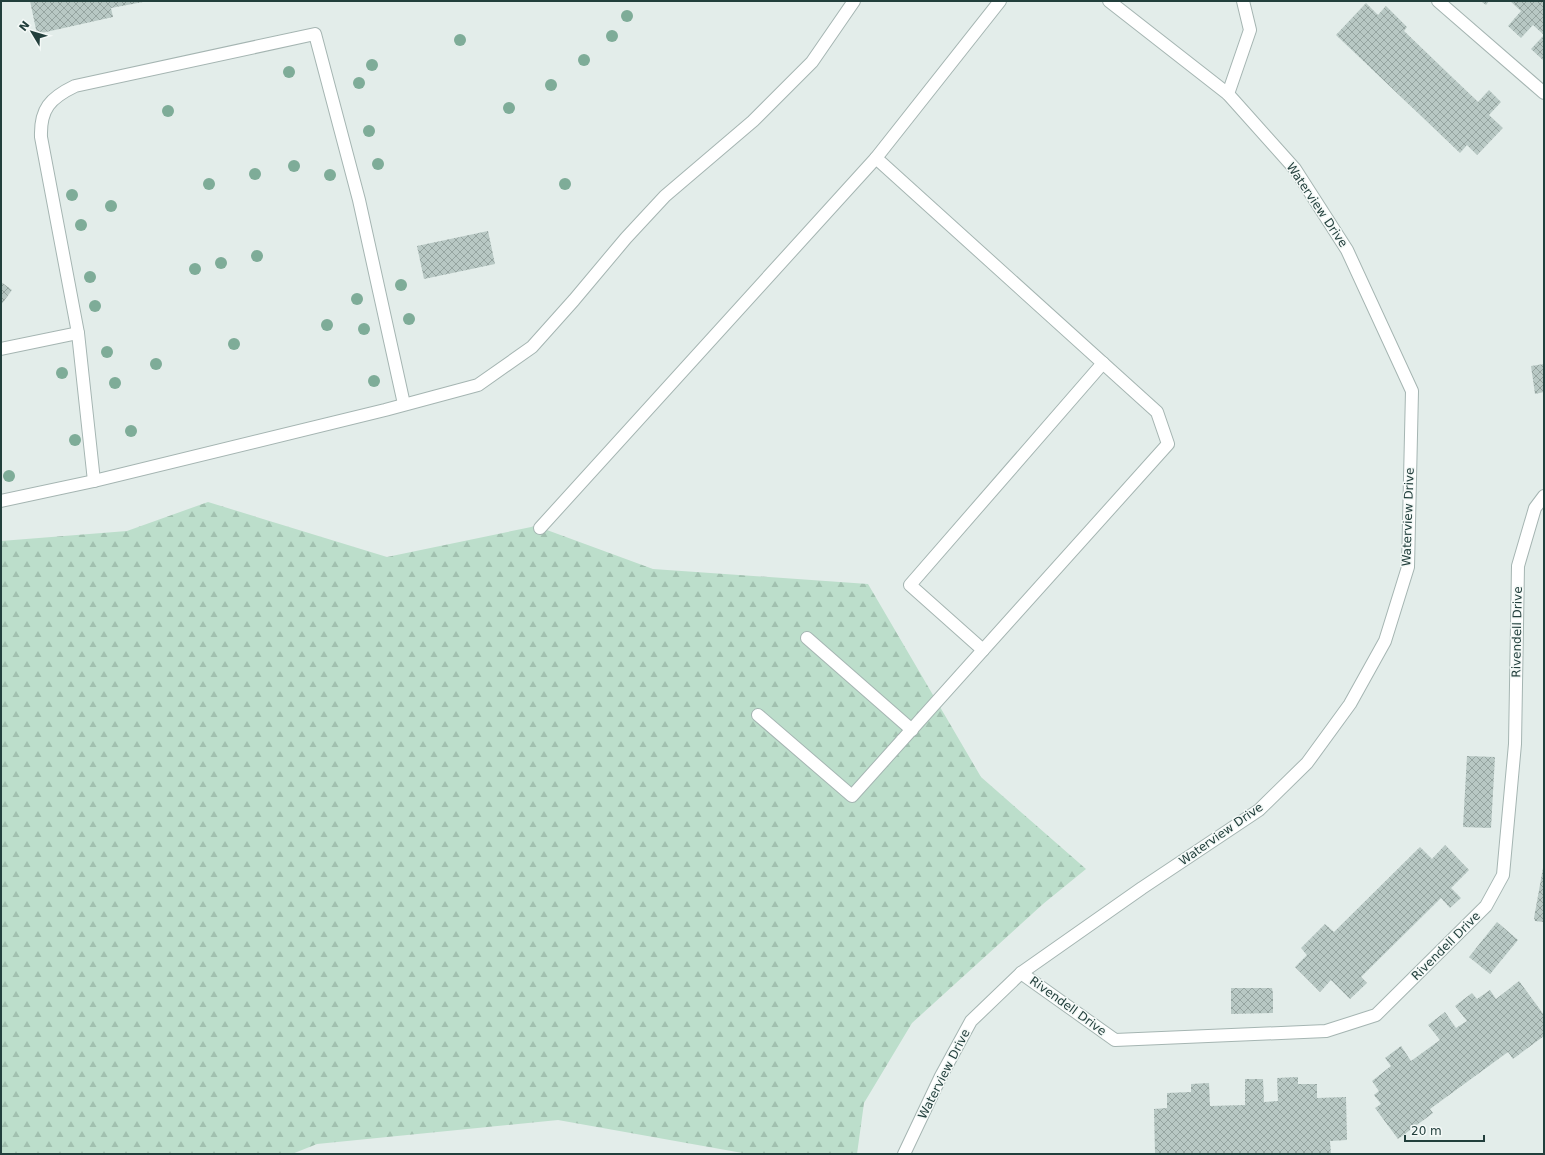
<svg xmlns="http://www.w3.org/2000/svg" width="1545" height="1155" viewBox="0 0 1545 1155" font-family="'DejaVu Sans',sans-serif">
<defs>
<pattern id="forest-firs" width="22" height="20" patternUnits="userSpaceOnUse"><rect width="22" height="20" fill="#bcdecb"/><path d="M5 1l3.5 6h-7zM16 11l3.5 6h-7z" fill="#a1c0af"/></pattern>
<pattern id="building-cross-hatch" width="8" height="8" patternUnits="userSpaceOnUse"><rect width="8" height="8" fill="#b8c8c4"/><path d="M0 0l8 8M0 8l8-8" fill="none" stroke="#95a4a0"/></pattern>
</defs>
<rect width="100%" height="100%" fill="#e3edea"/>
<path fill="url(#forest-firs)" d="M 208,502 L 387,557 L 536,526 L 653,569 L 868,584 L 981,777 L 1086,869 L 1043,904 L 912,1023 L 864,1103 L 857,1154 L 748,1154 L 558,1120 L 317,1144 L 292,1154 L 1,1154 L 1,541 L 127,531 Z"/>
<g fill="url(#building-cross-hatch)">
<path d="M 30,1 L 143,1 L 143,2 L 111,8 L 113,17 L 37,34 Z"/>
<path d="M 1481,1 L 1489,1 L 1486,5 Z"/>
<path d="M 1510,1 L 1544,1 L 1544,35 L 1533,25 L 1521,38 L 1508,26 L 1521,11 Z"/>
<path d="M 1366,3 L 1378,15 L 1386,6 L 1407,27 L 1404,31 L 1478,102 L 1489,90 L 1501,102 L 1489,115 L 1503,128 L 1477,155 L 1467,145 L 1460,153 L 1336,35 Z"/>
<path d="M 1544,35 L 1544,61 L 1531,49 Z"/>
<path d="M 488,231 L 495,264 L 424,279 L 417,246 Z"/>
<path d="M 1,282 L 12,290 L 1,305 Z"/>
<path d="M 1544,364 L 1544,392 L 1535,394 L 1531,366 Z"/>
<path d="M 1467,756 L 1495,757 L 1491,828 L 1463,827 Z"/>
<path d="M 1445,845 L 1469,870 L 1451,888 L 1461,898 L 1450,908 L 1441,898 L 1361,977 L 1367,983 L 1350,999 L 1331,980 L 1320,992 L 1295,967 L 1307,955 L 1301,948 L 1325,924 L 1334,932 L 1420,847 L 1432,859 Z"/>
<path d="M 1543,868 L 1544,868 L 1544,922 L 1535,921 L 1534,918 Z"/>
<path d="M 1497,922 L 1518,940 L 1490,974 L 1469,957 Z"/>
<path d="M 1519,981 L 1544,1015 L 1544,1036 L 1513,1059 L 1508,1052 L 1430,1109 L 1433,1113 L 1398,1139 L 1375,1108 L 1381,1104 L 1374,1095 L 1379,1091 L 1372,1081 L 1391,1066 L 1385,1058 L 1401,1046 L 1411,1061 L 1440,1040 L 1428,1025 L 1445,1012 L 1456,1028 L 1467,1021 L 1455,1006 L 1472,993 L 1477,999 L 1490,990 L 1496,999 Z"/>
<path d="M 1231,988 L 1272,988 L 1273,994 L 1273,1013 L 1231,1014 Z"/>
<path d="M 1298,1077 L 1298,1084 L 1317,1084 L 1317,1098 L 1346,1097 L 1347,1140 L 1330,1141 L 1331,1154 L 1155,1154 L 1154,1109 L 1167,1108 L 1167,1093 L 1191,1092 L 1191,1084 L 1209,1083 L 1210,1106 L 1245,1105 L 1245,1079 L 1263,1079 L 1264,1102 L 1278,1101 L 1277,1078 Z"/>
</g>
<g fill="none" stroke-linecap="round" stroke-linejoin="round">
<g stroke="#a5b5b2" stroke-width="14">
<g id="lane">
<path d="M 876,158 L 1000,1"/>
<path d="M 1,349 L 78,333"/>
<path d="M 94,481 L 78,333 L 41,137 C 40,109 50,98 75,86 L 315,34 L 359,200 L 404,404"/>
<path d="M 1,501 L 94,481 L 385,410 L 478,385 L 532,347 L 574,300 L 626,238 L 665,196 L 753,121 L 812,62 L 854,1"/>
<path d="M 540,528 L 876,158 L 1157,412 L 1168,444 L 852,796 L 758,715"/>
<path d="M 807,638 L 912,730"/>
<path d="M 983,650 L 910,585 L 1103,363"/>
</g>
</g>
<g stroke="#a5b5b2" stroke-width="14">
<g id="street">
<path d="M 1438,1 L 1544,93"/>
<path d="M 1228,94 L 1250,30 L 1243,1"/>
<path d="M 1021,973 L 1115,1040 L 1326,1031 L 1376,1015 L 1486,906 L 1503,875 L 1515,744 L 1518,566 L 1535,508 L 1544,496"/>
<path d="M 904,1154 L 941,1076 L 971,1021 L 1021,973 L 1142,888 L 1259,810 L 1307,763 L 1350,704 L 1385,641 L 1408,567 L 1412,391 L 1347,250 L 1295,169 L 1228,94 L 1109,1"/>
</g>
</g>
<use href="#lane" stroke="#fff" stroke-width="12"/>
<use href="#street" stroke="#fff" stroke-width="12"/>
</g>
<g fill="#7eac98">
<circle cx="627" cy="16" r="6"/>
<circle cx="612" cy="36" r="6"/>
<circle cx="460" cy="40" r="6"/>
<circle cx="584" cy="60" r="6"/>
<circle cx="372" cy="65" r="6"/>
<circle cx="289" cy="72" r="6"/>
<circle cx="359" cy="83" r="6"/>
<circle cx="551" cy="85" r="6"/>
<circle cx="509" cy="108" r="6"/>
<circle cx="168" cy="111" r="6"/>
<circle cx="369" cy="131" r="6"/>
<circle cx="378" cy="164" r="6"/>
<circle cx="294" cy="166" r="6"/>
<circle cx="255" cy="174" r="6"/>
<circle cx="330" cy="175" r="6"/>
<circle cx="209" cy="184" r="6"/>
<circle cx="565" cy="184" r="6"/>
<circle cx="72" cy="195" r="6"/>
<circle cx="111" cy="206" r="6"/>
<circle cx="81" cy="225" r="6"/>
<circle cx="257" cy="256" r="6"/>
<circle cx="221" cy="263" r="6"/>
<circle cx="195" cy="269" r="6"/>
<circle cx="90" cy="277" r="6"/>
<circle cx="401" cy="285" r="6"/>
<circle cx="357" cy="299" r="6"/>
<circle cx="95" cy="306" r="6"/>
<circle cx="409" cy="319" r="6"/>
<circle cx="327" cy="325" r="6"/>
<circle cx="364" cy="329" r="6"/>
<circle cx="234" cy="344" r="6"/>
<circle cx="107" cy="352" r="6"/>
<circle cx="156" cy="364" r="6"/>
<circle cx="62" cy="373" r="6"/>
<circle cx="374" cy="381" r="6"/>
<circle cx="115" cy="383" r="6"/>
<circle cx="131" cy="431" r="6"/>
<circle cx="75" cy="440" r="6"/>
<circle cx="9" cy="476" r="6"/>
</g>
<g text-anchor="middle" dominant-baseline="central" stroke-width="3" stroke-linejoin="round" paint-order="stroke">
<g font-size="12" fill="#223f3c" stroke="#f4f9f7">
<text transform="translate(1317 205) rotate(56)">Waterview Drive</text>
<text transform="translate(1408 517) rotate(-88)">Waterview Drive</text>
<text transform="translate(1517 632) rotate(-89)">Rivendell Drive</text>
<text transform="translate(1221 834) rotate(-35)">Waterview Drive</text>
<text transform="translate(1446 946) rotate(-45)">Rivendell Drive</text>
<text transform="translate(1068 1006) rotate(36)">Rivendell Drive</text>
<text transform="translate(944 1074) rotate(-63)">Waterview Drive</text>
</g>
</g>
<rect width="1545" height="1155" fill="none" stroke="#223f3c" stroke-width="4"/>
<g transform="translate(32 32) rotate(308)" stroke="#f4f9f7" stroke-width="3" paint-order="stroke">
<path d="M0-3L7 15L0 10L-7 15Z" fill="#223f3c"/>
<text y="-6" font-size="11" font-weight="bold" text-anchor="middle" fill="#223f3c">N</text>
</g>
<path d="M1405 1135v6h79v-6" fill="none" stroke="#223f3c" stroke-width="2"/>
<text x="1411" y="1135" font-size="12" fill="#223f3c" stroke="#f4f9f7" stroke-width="3" paint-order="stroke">20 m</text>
</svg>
